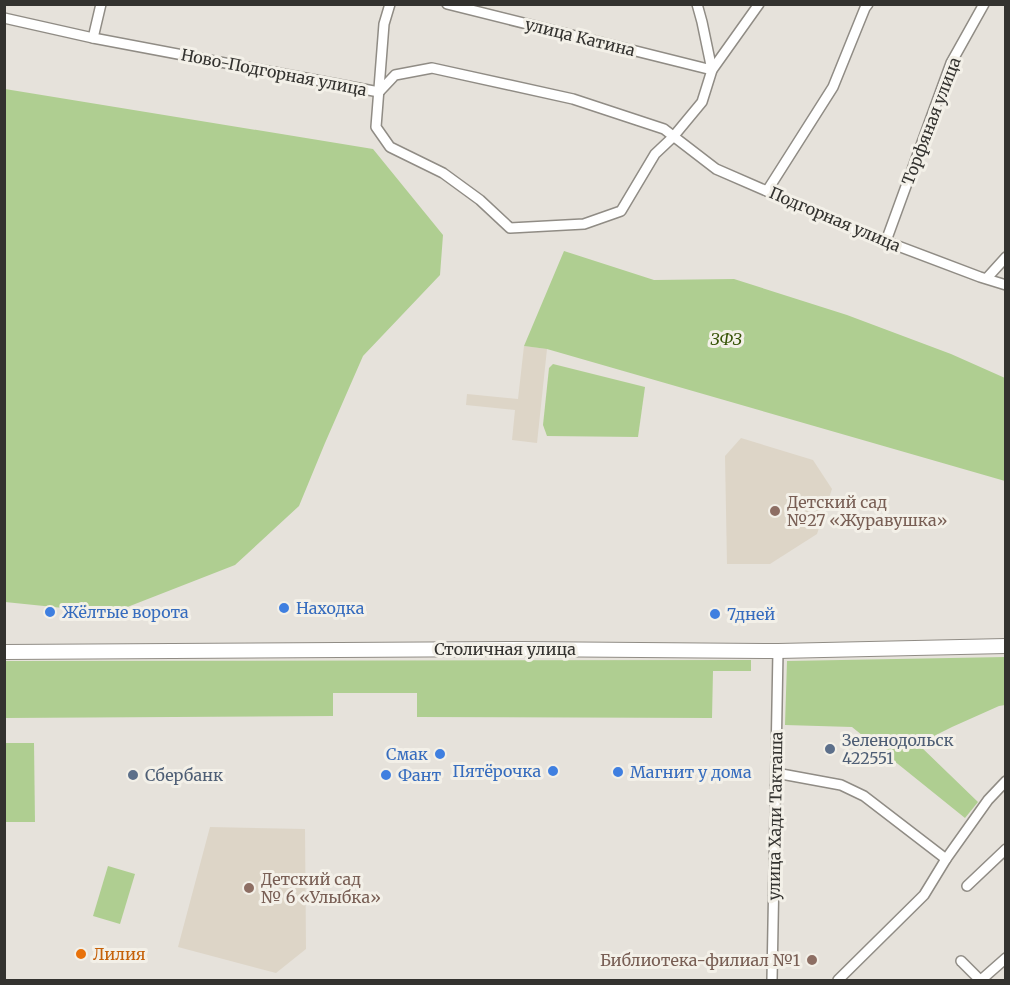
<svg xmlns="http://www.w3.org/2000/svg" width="1010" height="985" viewBox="0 0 1010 985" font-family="Merriweather,serif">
<rect width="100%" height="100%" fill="#e6e2db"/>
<g fill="#ddd5c7">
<path d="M 524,346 L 547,349 L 537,443 L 512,440 L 515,410 L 466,405 L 467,394 L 518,399 Z"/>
<path d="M 741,438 L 813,460 L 832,489 L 817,534 L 770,564 L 727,564 L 725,456 Z"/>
<path d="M 210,827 L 305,829 L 306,949 L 276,973 L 178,947 Z"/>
</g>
<g fill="#afce91">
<path d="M 5,89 L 373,149 L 443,235 L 440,275 L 363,356 L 325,443 L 299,506 L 235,565 L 112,613 L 5,602 Z"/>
<path d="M 564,251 L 654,280 L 734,279 L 847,315 L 951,354 L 1005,378 L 1005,481 L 547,349 L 524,346 Z"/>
<path d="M 553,364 L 645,387 L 638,437 L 547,436 L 543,425 L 549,368 Z"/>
<path d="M 1005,657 L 1005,705 L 999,706 L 952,727 L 918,744 L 978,802 L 965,818 L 852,727 L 785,725 L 787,661 Z"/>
<path d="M 751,660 L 751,671 L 713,671 L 712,718 L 417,717 L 417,693 L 333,693 L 333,716 L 5,718 L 5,661 Z"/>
<path d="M 5,743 L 34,743 L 35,822 L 5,822 Z"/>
<path d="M 108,866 L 135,874 L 120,924 L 93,916 Z"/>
</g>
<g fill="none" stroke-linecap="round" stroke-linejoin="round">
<g stroke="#908c85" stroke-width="12">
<g id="street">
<path d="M 390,4 L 384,24 L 376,127 L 390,147 L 443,173 L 480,200 L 510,228 L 584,224 L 621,211 L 655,154 L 673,137 L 702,102 L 712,70 L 759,4"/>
<path d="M 447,4 L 712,70 L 702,22 L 697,4"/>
<path d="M 4,18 L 93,38 L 379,92"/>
<path d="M 93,38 L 101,4"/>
<path d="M 379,92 L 395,75 L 432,68 L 573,99 L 664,129 L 716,169 L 861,232 L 980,277 L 1006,285"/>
<path d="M 767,191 L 833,87 L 865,8 L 868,4"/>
<path d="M 886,241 L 951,63 L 984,4"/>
<path d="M 987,278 L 1006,257"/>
<path d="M 776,773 L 841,785 L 864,796 L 946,859 L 988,800 L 1006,781"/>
<path d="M 967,886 L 1006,849"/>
<path d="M 961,961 L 980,980"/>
<path d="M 772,980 L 778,651"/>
<path d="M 838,980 L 924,895 L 946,859"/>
<path d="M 981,980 L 1006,958"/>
</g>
</g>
<g stroke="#908c85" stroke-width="16">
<path id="primary" d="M 4,652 L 517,649 L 778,651 L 1006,646"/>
</g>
<use href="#street" stroke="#fff" stroke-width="9"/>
<use href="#primary" stroke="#fff" stroke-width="14"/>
</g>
<g fill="#8d6e63" stroke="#f3f0e8" stroke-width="2">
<circle cx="775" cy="511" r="6"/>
<circle cx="249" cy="888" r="6"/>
<circle cx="812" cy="960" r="6"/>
</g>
<g fill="#3f7fe0" stroke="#f3f0e8" stroke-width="2">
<circle cx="284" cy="608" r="6"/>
<circle cx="50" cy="612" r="6"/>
<circle cx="715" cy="614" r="6"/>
<circle cx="440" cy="754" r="6"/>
<circle cx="553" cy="771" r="6"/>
<circle cx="618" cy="772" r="6"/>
<circle cx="386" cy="775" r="6"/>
</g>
<g fill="#5c6f8a" stroke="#f3f0e8" stroke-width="2">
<circle cx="830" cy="749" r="6"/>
<circle cx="133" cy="775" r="6"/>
</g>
<circle fill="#e8710a" stroke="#f3f0e8" stroke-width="2" cx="81" cy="954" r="6"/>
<g text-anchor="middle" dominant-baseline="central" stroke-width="6" stroke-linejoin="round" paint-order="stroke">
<g font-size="16" fill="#33322f" stroke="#f3f0e8">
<text transform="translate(580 37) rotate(14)">улица Катина</text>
<text transform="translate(274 72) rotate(11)">Ново-Подгорная улица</text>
<text transform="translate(931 121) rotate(-69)">Торфяная улица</text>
<text transform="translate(835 219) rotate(23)">Подгорная улица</text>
<text x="505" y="649">Столичная улица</text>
<text transform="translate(775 816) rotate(-89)">улица Хади Такташа</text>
</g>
<g font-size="16" font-style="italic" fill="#365306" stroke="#f3f0e8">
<text x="726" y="339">ЗФЗ</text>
</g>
<g font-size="16" fill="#785e54" stroke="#f3f0e8" text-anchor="start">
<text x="787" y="502">Детский сад<tspan x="787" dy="18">№27 «Журавушка»</tspan></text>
<text x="261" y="879">Детский сад<tspan x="261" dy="18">№ 6 «Улыбка»</tspan></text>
<text x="800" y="960" text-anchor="end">Библиотека-филиал №1</text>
</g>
<g font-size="16" fill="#366cbe" stroke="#f3f0e8" text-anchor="start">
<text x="296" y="608">Находка</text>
<text x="62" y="612">Жёлтые ворота</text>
<text x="727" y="614">7дней</text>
<text x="428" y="754" text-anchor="end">Смак</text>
<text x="541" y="771" text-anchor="end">Пятёрочка</text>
<text x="630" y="772">Магнит у дома</text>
<text x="398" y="775">Фант</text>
</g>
<g font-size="16" fill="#4e5e75" stroke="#f3f0e8" text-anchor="start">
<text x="842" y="740">Зеленодольск<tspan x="842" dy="18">422551</tspan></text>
<text x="145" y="775">Сбербанк</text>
</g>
<g font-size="16" fill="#c56008" stroke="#f3f0e8" text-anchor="start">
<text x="93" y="954">Лилия</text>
</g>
</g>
<rect width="1010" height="985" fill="none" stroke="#33322f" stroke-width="12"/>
</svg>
